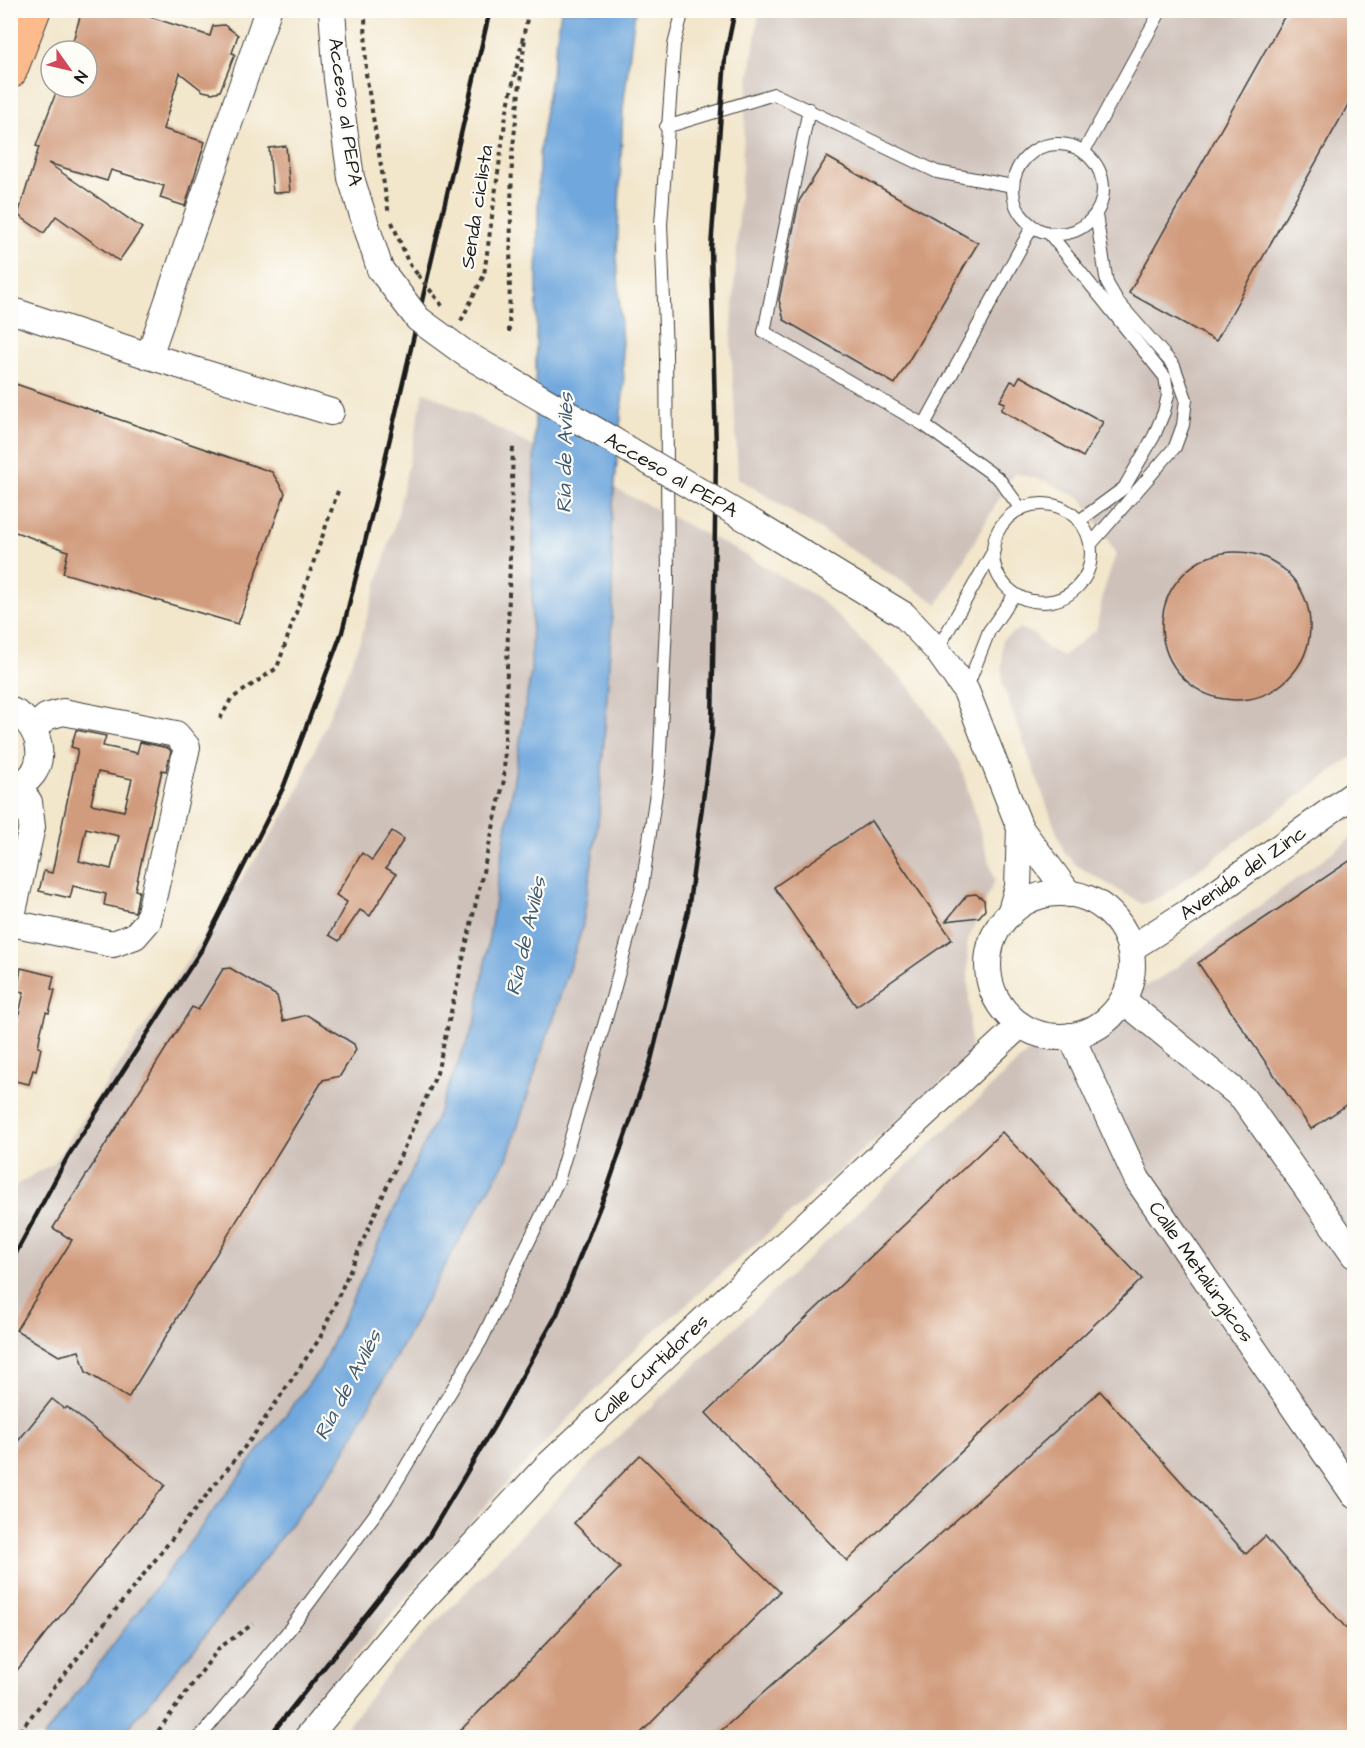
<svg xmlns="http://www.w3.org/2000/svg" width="1365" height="1748" viewBox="0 0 1365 1748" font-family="'Architects Daughter',sans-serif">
<rect width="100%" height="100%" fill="#fdfcf7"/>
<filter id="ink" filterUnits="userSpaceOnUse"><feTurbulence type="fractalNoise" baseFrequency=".0167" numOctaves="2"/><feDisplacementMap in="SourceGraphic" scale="12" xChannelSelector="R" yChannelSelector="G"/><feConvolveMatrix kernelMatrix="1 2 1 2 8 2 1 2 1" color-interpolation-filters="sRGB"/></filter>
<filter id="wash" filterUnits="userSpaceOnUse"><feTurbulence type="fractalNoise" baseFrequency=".008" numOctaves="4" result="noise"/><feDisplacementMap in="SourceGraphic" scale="24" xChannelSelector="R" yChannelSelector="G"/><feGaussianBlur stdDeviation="1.35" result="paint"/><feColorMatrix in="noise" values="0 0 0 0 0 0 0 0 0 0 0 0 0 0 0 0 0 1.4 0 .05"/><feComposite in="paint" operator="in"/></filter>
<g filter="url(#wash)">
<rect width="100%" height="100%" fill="#f2e6cb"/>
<g fill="#cec1ba">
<path d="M 759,11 L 1354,11 L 1354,755 L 1163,896 L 1142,904 L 1076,865 L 1064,852 L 1002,683 L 1002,640 L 1020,628 L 1035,635 L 1045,647 L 1063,656 L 1096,630 L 1104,590 L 1116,554 L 1082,499 L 1042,480 L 1014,473 L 938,604 L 738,478 L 731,342 L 746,102 Z"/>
<path d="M 424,391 L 740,552 L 820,599 L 911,688 L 960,764 L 995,880 L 967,942 L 971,1056 L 635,1349 L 487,1504 L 286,1737 L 11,1737 L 10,1188 L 54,1163 L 294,800 L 360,641 L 398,513 Z"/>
<path d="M 1354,836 L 1354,1737 L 338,1738 L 393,1667 L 591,1463 L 1026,1054 L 1170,972 Z"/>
</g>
<path fill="#6fa7dd" stroke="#46627c" stroke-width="1.5" d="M 561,11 L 635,11 L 623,109 L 617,255 L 624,382 L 611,528 L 613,605 L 599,815 L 582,929 L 507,1159 L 454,1249 L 340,1460 L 200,1642 L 120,1737 L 43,1738 L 320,1369 L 433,1125 L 476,1020 L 531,671 L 539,154 Z"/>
<g id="blocks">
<g fill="#d19b7d" fill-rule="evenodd">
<path d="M 82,10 L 128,10 L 210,36 L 213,26 L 224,25 L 238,35 L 232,53 L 235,54 L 220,91 L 212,93 L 203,91 L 180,73 L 163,129 L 205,142 L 185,206 L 160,198 L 164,186 L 111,170 L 107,181 L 48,163 L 142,228 L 119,261 L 56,216 L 44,233 L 18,215 L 39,147 L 36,146 L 58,87 L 87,87 L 87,51 L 70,51 Z"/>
<path d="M 1288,10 L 1354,10 L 1354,94 L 1216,341 L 1129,293 Z"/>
<path d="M 286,146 L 290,192 L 273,193 L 269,148 Z"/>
<path d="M 827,157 L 978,243 L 895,384 L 784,320 L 779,300 L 799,201 Z"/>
<path d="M 1020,376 L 1103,422 L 1083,457 L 1001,410 L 1005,403 L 1000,401 L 1011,381 L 1016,383 Z"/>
<path d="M 10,382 L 272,472 L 285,493 L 238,624 L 63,573 L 68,551 L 10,530 Z"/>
<circle cx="1236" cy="626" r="74"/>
<path d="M 76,730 L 106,736 L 103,746 L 137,753 L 140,742 L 168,748 L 171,751 L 166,771 L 162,770 L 135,890 L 139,891 L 135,912 L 104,905 L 106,894 L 73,886 L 70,898 L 39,891 L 44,871 L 52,873 L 78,749 L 71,747 ZM 98,772 L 132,779 L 124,811 L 91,804 ZM 86,828 L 119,836 L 111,869 L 79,861 Z"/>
<path d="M 871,821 L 952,939 L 856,1006 L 774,887 Z"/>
<path d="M 392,831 L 404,839 L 386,868 L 396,874 L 370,916 L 360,910 L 339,941 L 329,935 L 347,902 L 336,895 L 362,853 L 372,860 Z"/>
<path d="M 1354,858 L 1354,1100 L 1311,1129 L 1198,963 Z"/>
<path d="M 976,894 L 984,900 L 985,910 L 979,917 L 946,921 L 967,895 Z"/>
<path d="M 21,968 L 54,976 L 51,989 L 55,990 L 49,1013 L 46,1012 L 41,1031 L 38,1047 L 41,1048 L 36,1071 L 33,1070 L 29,1084 L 10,1080 L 10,1053 L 24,992 L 17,991 Z"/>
<path d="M 230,968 L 277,996 L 283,1021 L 307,1015 L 354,1044 L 356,1050 L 340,1076 L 323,1080 L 128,1398 L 86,1372 L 79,1351 L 59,1356 L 16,1330 L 72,1240 L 53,1228 L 192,1007 L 198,1010 L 223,969 Z"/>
<path d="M 1002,1132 L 1142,1279 L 847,1561 L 706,1413 Z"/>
<path d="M 1100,1391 L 1246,1554 L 1265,1536 L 1354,1637 L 1354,1737 L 714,1737 Z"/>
<path d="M 52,1399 L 65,1409 L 67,1407 L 165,1485 L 10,1679 L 10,1451 Z"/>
<path d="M 640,1455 L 780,1592 L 637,1737 L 454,1737 L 620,1568 L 574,1523 Z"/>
</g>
</g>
</g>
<g filter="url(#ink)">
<use href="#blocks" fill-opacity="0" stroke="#3c3a36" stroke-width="1.5"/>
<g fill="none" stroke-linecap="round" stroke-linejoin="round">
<g stroke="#3c3a36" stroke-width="14">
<g id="service">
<path d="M 809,109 L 764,332 L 924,425 L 999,479 L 1021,509"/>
<path d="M 666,127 L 774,94 L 937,172 L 1013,186"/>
<circle cx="1058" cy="189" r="45"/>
<path d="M 1084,151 L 1161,10"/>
<path d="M 1049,233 L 1165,377 L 1168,395 L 1164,412 L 1154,436 L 1124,488 L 1079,521"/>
<path d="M 924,425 L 1032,227"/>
<circle cx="1042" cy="553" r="49"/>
<path d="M 1091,544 L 1175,447 L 1183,425 L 1186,399 L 1174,366 L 1118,302 L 1107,283 L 1096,215"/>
<path d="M 937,650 L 994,550"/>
<path d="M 966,690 L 989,631 L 1015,594"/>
<path d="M 199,1738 L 289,1630 L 387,1498 L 481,1341 L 558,1181 L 612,998 L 642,887 L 659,773 L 668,582 L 666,352 L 661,224 L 674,45 L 683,10"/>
</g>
</g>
<g stroke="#3c3a36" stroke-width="28">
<g id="minor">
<path d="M 332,10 L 337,79 L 351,178 L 380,269"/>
<path d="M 10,310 L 149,356 L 331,412"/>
<path d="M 149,356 L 268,10"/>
<path d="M 755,524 L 904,615 L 937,650 L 966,691 L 1020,828 L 1069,894"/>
<path d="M 10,710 C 46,724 52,779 10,788"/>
<circle cx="1060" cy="965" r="72"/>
<path d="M 1010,914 L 1018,887 L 1020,828"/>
<path d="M 11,923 L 113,944 L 135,936 L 148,921 L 187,747 L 176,734 L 63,712 L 46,717 L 35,728"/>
<path d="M 10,925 L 32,827 L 29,802 L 18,786"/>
<path d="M 1130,949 L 1190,911 L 1354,794"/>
<path d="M 1123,1000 L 1243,1098 L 1354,1255"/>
<path d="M 1071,1036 L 1137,1179 L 1354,1495"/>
<path d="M 307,1738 L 415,1608 L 546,1467 L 1020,1025"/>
</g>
</g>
<g stroke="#3c3a36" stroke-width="35">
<path id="primary" d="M 10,72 L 34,10"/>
</g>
<g stroke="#3c3a36" stroke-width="4" stroke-dasharray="4.5 4.5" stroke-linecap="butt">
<path d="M 365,10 L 366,74 L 389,215"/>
<path d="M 392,222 L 408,262 L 418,275"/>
<path d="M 434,295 L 443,307"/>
<path d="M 461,321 L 484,275 L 506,115 L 529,10"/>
<path d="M 509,332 L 512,156 L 525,37"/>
<path d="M 220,719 L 231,699 L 277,668 L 338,491"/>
<path d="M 14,1738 L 251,1439 L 320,1338 L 437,1073 L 504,780 L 513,445"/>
<path d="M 153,1738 L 219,1648 L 253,1624"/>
</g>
<use href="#service" stroke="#fff" stroke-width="12"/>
<use href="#minor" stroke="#fff" stroke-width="26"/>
<use href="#primary" stroke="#fbbb8c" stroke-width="33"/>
<g stroke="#1c1c1c" stroke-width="4.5">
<path d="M 10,1264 L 68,1156 L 202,949 L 283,788 L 342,632 L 375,502 L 490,10"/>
<path d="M 268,1738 L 429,1536 L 496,1423 L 557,1314 L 607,1189 L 651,1060 L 688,911 L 712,733 L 716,452 L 711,248 L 725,58 L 735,10"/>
</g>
<g stroke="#3c3a36" stroke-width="28" stroke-linecap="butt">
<path id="minor-bridge" d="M 380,269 L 418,319 L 466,354 L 755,524"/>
</g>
<path stroke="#3c3a36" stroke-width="4" stroke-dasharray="4.5 4.5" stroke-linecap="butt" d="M 418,275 L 434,295"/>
<use href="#minor-bridge" stroke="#fff" stroke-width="26"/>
</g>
</g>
<g text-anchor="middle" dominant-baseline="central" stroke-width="4.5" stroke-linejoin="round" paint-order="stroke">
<g font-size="20" fill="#1c1c1c" stroke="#fdfcf7">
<text transform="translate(345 112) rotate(82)">Acceso al PEPA</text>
<text transform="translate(477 207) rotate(-81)">Senda ciclista</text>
<text transform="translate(671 475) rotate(30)">Acceso al PEPA</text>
<text transform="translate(1243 873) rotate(-35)">Avenida del Zinc</text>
<text transform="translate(1201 1272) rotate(55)">Calle Metalúrgicos</text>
<text transform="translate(651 1369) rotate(-43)">Calle Curtidores</text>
</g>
<g font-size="21" font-style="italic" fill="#415b73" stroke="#fdfcf7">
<text transform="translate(565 453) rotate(-89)">Ría de Avilés</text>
<text transform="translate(526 936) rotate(-77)">Ría de Avilés</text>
<text transform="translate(348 1385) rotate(-62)">Ría de Avilés</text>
</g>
</g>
<rect width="1365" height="1748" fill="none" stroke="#fdfcf7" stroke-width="36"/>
<g transform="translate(69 69) rotate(124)"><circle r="28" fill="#fdfcf7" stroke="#a3a29f" stroke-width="1.5"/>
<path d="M0-4.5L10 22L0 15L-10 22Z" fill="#d1495b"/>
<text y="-9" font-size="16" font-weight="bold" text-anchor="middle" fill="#1c1c1c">N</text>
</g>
</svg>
